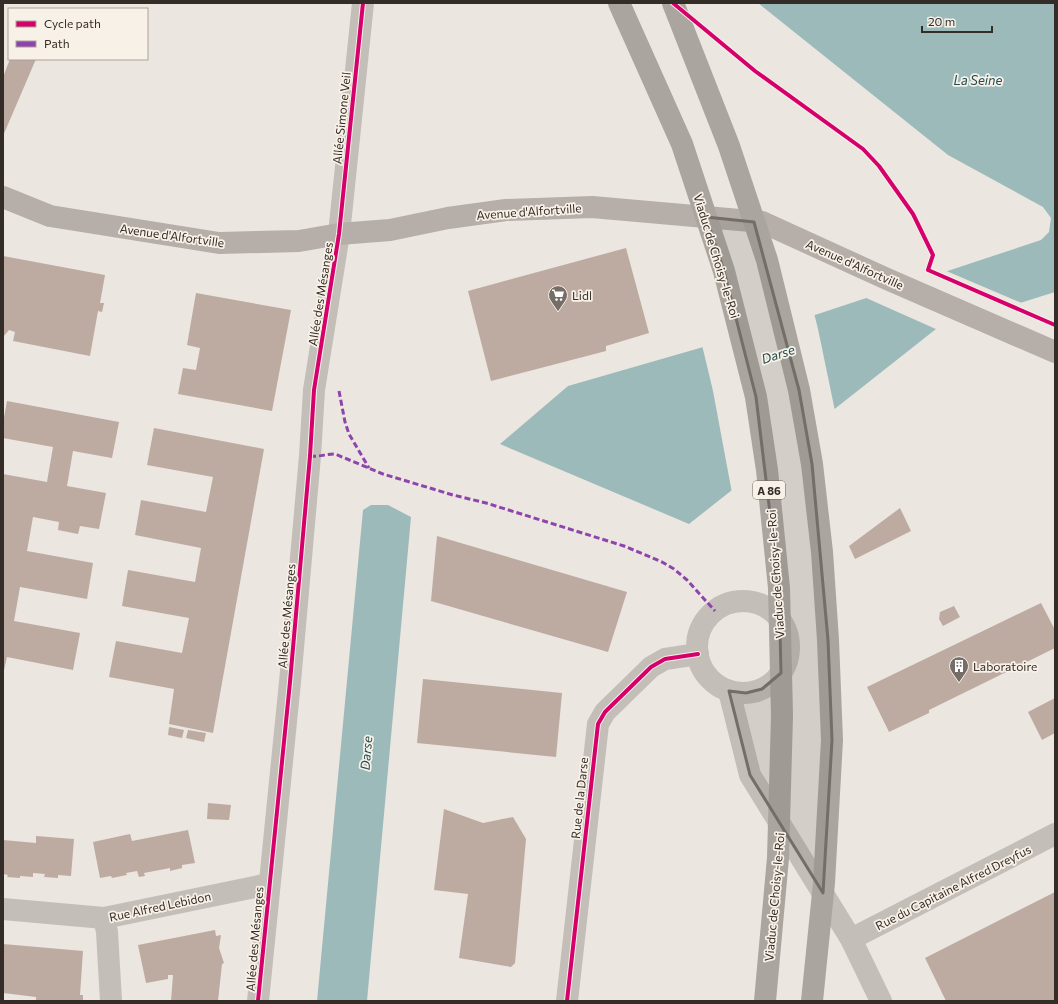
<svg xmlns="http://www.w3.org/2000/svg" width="1058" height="1004" viewBox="0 0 1058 1004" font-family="Commissioner,sans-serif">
<rect width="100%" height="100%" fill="#ebe6e0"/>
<g fill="#9dbabb">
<path d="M 758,3 L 1055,3 L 1055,292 L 936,329 L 689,524 L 500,444 L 568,386 L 818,314 L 1041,240 L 1049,232 L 1051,218 L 1043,207 L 948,155 Z"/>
<path d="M 371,505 L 388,505 L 411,517 L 367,1001 L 317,1001 L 363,510 Z"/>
</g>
<g fill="#ebe6e0">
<path d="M 944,270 L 1024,304 L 938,330 L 864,297 Z"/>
<path d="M 814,313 L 818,329 L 835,411 L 732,493 L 713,391 L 702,345 Z"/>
</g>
<g fill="#bdaba2">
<path d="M 10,59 L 36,59 L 3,136 L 3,77 Z"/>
<path d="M 626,248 L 649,333 L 606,346 L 606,351 L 491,381 L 468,291 Z"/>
<path d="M 3,256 L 105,275 L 100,303 L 104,303 L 102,312 L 98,311 L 90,356 L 13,341 L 15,332 L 9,330 L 3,337 Z"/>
<path d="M 196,293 L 291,310 L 272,411 L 178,394 L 183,368 L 196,370 L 200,348 L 187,345 Z"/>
<path d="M 7,401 L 119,422 L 112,458 L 73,451 L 67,486 L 106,493 L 99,529 L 80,526 L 78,534 L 58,530 L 59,522 L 33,517 L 27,551 L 93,563 L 87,599 L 20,587 L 14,621 L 80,633 L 73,670 L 7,657 L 3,675 L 3,474 L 47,482 L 53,447 L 3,438 L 3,423 Z"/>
<path d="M 154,428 L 264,449 L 213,733 L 169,724 L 174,689 L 109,677 L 116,641 L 182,653 L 189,618 L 122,606 L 128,570 L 195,582 L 201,548 L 135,535 L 141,500 L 206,512 L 213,477 L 147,465 Z"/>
<path d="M 900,508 L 911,531 L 855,559 L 849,546 Z"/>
<path d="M 437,536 L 627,592 L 608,652 L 431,601 Z"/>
<path d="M 1041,603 L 1055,630 L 1055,648 L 929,710 L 929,713 L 889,732 L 867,687 Z"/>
<path d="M 954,606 L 960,617 L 943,626 L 939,619 L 940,612 Z"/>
<path d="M 423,679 L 562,693 L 556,757 L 417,743 Z"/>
<path d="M 1055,698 L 1055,733 L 1042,740 L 1028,712 Z"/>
<path d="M 169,727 L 184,730 L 182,738 L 168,735 Z"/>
<path d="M 188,730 L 206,733 L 204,742 L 186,738 Z"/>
<path d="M 208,803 L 231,805 L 229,820 L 207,819 Z"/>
<path d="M 444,809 L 483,823 L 513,817 L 526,839 L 515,963 L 511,967 L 459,958 L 468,894 L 434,890 Z"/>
<path d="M 188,830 L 195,863 L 182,865 L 182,868 L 170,871 L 170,868 L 144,873 L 145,876 L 139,877 L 137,871 L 126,873 L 127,875 L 112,878 L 111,876 L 100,878 L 93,842 L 130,834 L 132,841 Z"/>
<path d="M 36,836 L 74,839 L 71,876 L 58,875 L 58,878 L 44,877 L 45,874 L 33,873 L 33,877 L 20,876 L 20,878 L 7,877 L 8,875 L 3,874 L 3,840 L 36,843 Z"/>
<path d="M 1055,892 L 1055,1001 L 946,1001 L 925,958 Z"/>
<path d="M 215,930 L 216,936 L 221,935 L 219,948 L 224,963 L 222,964 L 218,1001 L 171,1001 L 173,975 L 168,975 L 168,979 L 146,983 L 138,945 Z"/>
<path d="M 3,944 L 83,951 L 80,995 L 83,995 L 83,1001 L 36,1001 L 36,997 L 3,993 Z"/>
</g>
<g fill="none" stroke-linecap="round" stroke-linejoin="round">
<g stroke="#c4beb8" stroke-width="22">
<circle cx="743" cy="647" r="46"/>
<path d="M 729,691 L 750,775 L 851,939 L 881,1001"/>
<path d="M 3,909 L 104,918 L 269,884"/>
<path d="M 104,918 L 107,932 L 111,1001"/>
<path d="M 851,939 L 1055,834"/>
<path d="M 258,1001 L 290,682 L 310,456 L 314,390 L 339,234 L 363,3"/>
<path d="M 567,1001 L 598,724 L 605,712 L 651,667 L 665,659 L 698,654"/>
</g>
<path stroke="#b5aea9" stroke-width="22" d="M 3,197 L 50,216 L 219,243 L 299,241 L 339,234 L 390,230 L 448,218 L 506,210 L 592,207 L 762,222 L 887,279 L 1055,352"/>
<g stroke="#aaa59f" stroke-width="22">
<path d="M 619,3 L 682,144 L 724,271 L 756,397 L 767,470 L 779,588 L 782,716 L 778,858 L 765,1001"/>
<path d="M 673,3 L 729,146 L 767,260 L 799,390 L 812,464 L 822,552 L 828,640 L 832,740 L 824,883 L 812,1001"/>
</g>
<g stroke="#8e44ad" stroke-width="3" stroke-dasharray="6 3" stroke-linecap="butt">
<path d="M 339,391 L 345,422 L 349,434 L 369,468"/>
<path d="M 310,456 C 319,457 326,454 335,454 L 383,474 L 453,495 L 486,503 L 624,546 L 662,562 L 674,569 L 687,580 L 715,611"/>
</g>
<g stroke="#f8f1e7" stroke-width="6">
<g id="cycleway">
<path d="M 673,3 L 755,71 L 863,149 L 879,166 L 913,214 L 933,255 L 928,270 L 1055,325"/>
<path d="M 258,1001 L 290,682 L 310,456 L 314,390 L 339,234 L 363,3"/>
<path d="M 567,1001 L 598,724 L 605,712 L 651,667 L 665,659 L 698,654"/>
</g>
</g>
<use href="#cycleway" stroke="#d6006c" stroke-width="4"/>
</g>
<path fill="#746d68" fill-opacity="0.2" stroke="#746d68" stroke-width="3" stroke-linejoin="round" d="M 706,217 L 754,222 L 799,390 L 812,464 L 828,640 L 832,740 L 823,893 L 750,775 L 729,691 L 746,693 L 762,689 L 781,673 L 779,588 L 756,397 L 724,271 Z"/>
<defs>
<g id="supermarket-pin" transform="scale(1)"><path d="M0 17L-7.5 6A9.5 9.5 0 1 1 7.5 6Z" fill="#746d68" stroke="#f8f1e7"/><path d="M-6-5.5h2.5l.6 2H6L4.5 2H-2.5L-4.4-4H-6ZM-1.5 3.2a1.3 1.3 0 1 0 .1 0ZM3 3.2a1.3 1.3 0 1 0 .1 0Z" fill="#fff"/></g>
<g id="building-pin" transform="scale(1)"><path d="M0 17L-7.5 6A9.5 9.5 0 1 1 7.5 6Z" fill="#746d68" stroke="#f8f1e7"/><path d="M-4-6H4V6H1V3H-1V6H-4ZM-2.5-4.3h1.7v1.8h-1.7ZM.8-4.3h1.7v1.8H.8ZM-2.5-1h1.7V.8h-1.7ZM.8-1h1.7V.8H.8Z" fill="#fff"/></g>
</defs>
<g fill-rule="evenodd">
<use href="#supermarket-pin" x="558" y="295"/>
<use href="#building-pin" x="959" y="666"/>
</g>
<g text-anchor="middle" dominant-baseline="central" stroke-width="3.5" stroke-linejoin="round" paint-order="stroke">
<rect fill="#f8f1e7" stroke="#6f6761" stroke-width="1" x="753" y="481" width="32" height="18" rx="3"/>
<g font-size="11" font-weight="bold" fill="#342c27">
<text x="769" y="490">A 86</text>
</g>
<g font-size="12" fill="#342c27" stroke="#f8f1e7">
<text transform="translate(341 118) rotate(-84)">Allée Simone Veil</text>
<text transform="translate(529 211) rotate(-4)">Avenue d'Alfortville</text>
<text transform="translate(172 235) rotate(8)">Avenue d'Alfortville</text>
<text transform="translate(717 256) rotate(73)">Viaduc de Choisy-le-Roi</text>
<text transform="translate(855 264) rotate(24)">Avenue d'Alfortville</text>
<text transform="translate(320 294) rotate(-81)">Allée des Mésanges</text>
<text transform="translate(775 574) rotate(-94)">Viaduc de Choisy-le-Roi</text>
<text transform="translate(286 616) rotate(-85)">Allée des Mésanges</text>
<text transform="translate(579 798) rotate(-84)">Rue de la Darse</text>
<text transform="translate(953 887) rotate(-27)">Rue du Capitaine Alfred Dreyfus</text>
<text transform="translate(774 897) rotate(-85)">Viaduc de Choisy-le-Roi</text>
<text transform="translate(160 906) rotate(-12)">Rue Alfred Lebidon</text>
<text transform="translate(254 939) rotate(-85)">Allée des Mésanges</text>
</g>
<g font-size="12" fill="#342c27" stroke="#f8f1e7" text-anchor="start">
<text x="572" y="295">Lidl</text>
<text x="973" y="666">Laboratoire</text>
</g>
<g font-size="13" font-style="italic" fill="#204e53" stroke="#f8f1e7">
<text x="978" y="80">La Seine</text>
<text transform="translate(778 354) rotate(-18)">Darse</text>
<text transform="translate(366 753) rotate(-85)">Darse</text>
</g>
</g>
<rect width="1058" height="1004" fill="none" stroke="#342c27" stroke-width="8"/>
<rect x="8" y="8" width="140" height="52" fill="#f8f1e7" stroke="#aaa29a"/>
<rect x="16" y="21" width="20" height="6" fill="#d6006c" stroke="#aaa29a"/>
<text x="44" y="28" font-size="12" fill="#342c27">Cycle path</text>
<rect x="16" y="41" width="20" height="6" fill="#8e44ad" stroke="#aaa29a"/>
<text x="44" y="48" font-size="12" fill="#342c27">Path</text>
<path d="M922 26v6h70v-6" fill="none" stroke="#342c27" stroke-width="2"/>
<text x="928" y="26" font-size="12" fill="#342c27" stroke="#f8f1e7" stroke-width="3" paint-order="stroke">20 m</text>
</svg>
